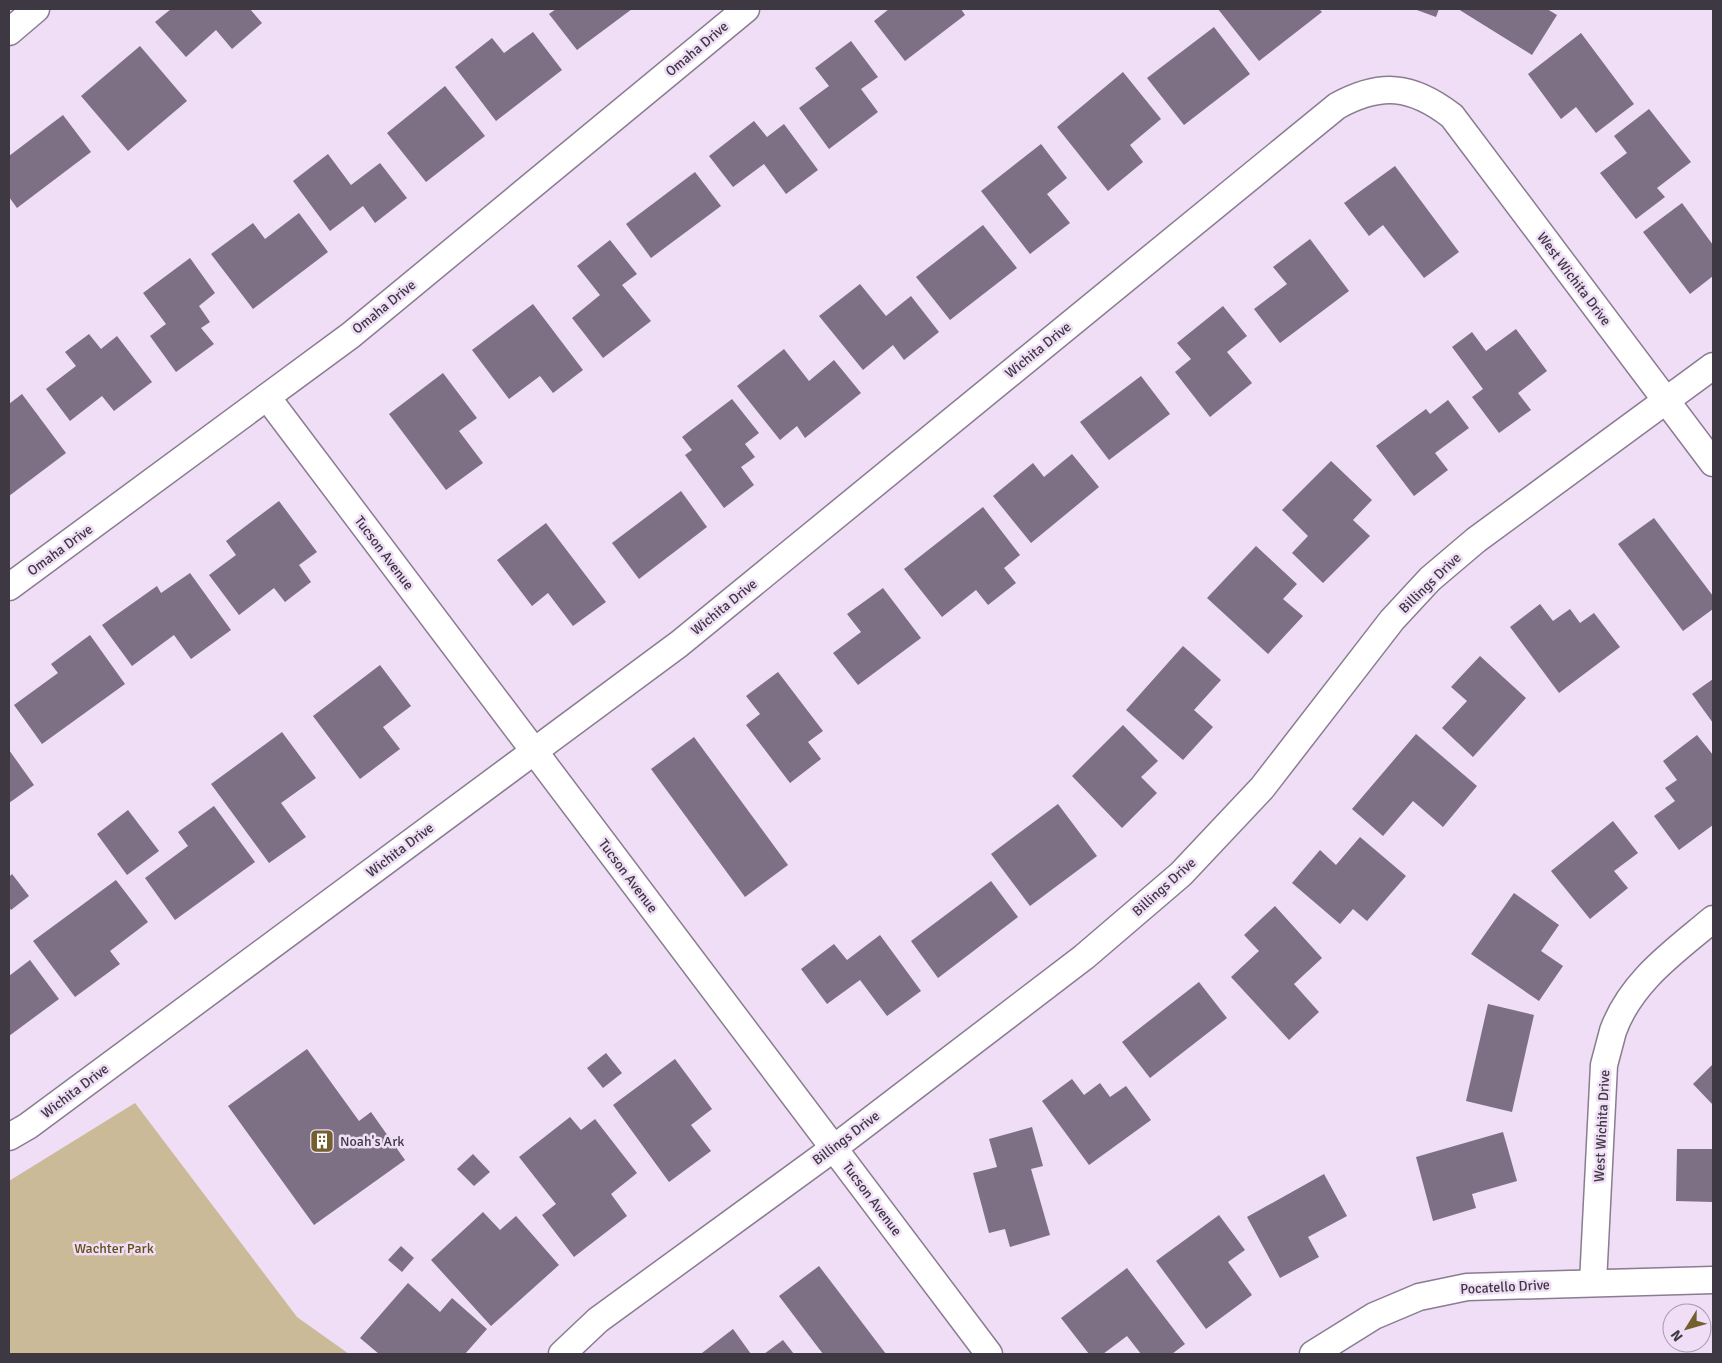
<svg xmlns="http://www.w3.org/2000/svg" width="1722" height="1363" viewBox="0 0 1722 1363" font-family="Signika,sans-serif">
<rect width="100%" height="100%" fill="#efdef6"/>
<path fill="#caba97" d="M 135,1103 L 297,1317 L 349,1354 L 9,1354 L 9,1181 Z"/>
<g fill="#7d6f84">
<path d="M 171,9 L 250,9 L 262,23 L 232,49 L 216,30 L 186,57 L 155,22 Z"/>
<path d="M 556,9 L 632,9 L 577,50 L 549,14 Z"/>
<path d="M 889,9 L 961,9 L 965,15 L 905,61 L 874,21 Z"/>
<path d="M 1218,9 L 1319,9 L 1322,12 L 1259,61 Z"/>
<path d="M 1414,9 L 1439,9 L 1436,17 Z"/>
<path d="M 1458,9 L 1547,9 L 1557,15 L 1532,55 Z"/>
<path d="M 1214,27 L 1250,74 L 1184,125 L 1147,78 Z"/>
<path d="M 533,32 L 562,70 L 496,121 L 455,67 L 492,38 L 504,53 Z"/>
<path d="M 1581,33 L 1634,104 L 1596,133 L 1576,107 L 1561,119 L 1528,74 Z"/>
<path d="M 851,41 L 878,77 L 861,89 L 878,112 L 829,149 L 799,108 L 829,86 L 815,68 Z"/>
<path d="M 140,46 L 187,101 L 128,151 L 81,96 Z"/>
<path d="M 1123,72 L 1161,119 L 1130,145 L 1143,162 L 1108,191 L 1057,127 Z"/>
<path d="M 445,86 L 485,136 L 426,182 L 387,133 Z"/>
<path d="M 1649,109 L 1691,162 L 1657,188 L 1665,197 L 1636,219 L 1600,173 L 1627,153 L 1614,136 Z"/>
<path d="M 63,115 L 91,152 L 17,208 L 9,197 L 9,156 Z"/>
<path d="M 754,121 L 767,137 L 784,124 L 818,170 L 786,194 L 764,164 L 733,187 L 709,156 Z"/>
<path d="M 1041,144 L 1067,178 L 1047,194 L 1070,223 L 1030,254 L 981,191 Z"/>
<path d="M 328,154 L 351,185 L 380,163 L 407,198 L 375,223 L 363,206 L 330,231 L 293,181 Z"/>
<path d="M 1395,166 L 1459,252 L 1424,278 L 1383,225 L 1369,236 L 1344,203 Z"/>
<path d="M 695,172 L 721,206 L 651,258 L 626,224 Z"/>
<path d="M 1682,203 L 1713,245 L 1713,276 L 1690,294 L 1643,232 Z"/>
<path d="M 299,213 L 328,252 L 253,309 L 211,254 L 253,223 L 265,239 Z"/>
<path d="M 983,225 L 1017,268 L 950,320 L 916,277 Z"/>
<path d="M 1310,239 L 1349,291 L 1280,343 L 1254,309 L 1287,284 L 1273,267 Z"/>
<path d="M 610,240 L 637,274 L 622,285 L 651,321 L 603,358 L 572,318 L 600,295 L 577,266 Z"/>
<path d="M 190,258 L 215,293 L 199,306 L 210,322 L 201,328 L 214,344 L 176,372 L 150,336 L 166,324 L 143,293 Z"/>
<path d="M 860,284 L 886,316 L 911,296 L 939,332 L 904,360 L 893,345 L 863,370 L 819,316 Z"/>
<path d="M 533,304 L 583,370 L 553,393 L 540,376 L 509,399 L 472,350 Z"/>
<path d="M 1223,306 L 1247,336 L 1227,352 L 1252,383 L 1210,417 L 1175,372 L 1191,359 L 1177,343 Z"/>
<path d="M 1516,329 L 1547,371 L 1518,393 L 1531,410 L 1499,433 L 1472,397 L 1483,389 L 1452,347 L 1472,332 L 1486,351 Z"/>
<path d="M 89,334 L 101,349 L 117,336 L 152,382 L 114,411 L 102,396 L 70,421 L 46,389 L 76,366 L 65,352 Z"/>
<path d="M 784,349 L 809,381 L 834,360 L 861,393 L 805,438 L 797,426 L 780,440 L 737,386 Z"/>
<path d="M 443,373 L 477,418 L 459,431 L 483,463 L 446,490 L 389,414 Z"/>
<path d="M 1141,376 L 1170,414 L 1109,460 L 1080,422 Z"/>
<path d="M 22,394 L 66,453 L 9,496 L 9,404 Z"/>
<path d="M 732,399 L 759,433 L 745,444 L 755,457 L 741,467 L 754,485 L 724,508 L 685,455 L 692,450 L 682,437 Z"/>
<path d="M 1448,400 L 1469,428 L 1435,453 L 1448,470 L 1414,496 L 1376,446 L 1426,409 L 1430,414 Z"/>
<path d="M 1072,454 L 1099,487 L 1031,543 L 993,496 L 1033,463 L 1044,477 Z"/>
<path d="M 1331,461 L 1372,500 L 1353,520 L 1370,536 L 1323,583 L 1292,553 L 1308,536 L 1282,510 Z"/>
<path d="M 681,491 L 707,527 L 639,579 L 612,543 Z"/>
<path d="M 279,501 L 317,552 L 299,565 L 311,582 L 285,602 L 274,588 L 239,615 L 209,575 L 236,555 L 226,541 Z"/>
<path d="M 983,507 L 1020,555 L 1004,568 L 1016,583 L 988,605 L 976,590 L 942,617 L 904,569 Z"/>
<path d="M 1654,518 L 1713,596 L 1713,609 L 1683,631 L 1618,544 Z"/>
<path d="M 546,523 L 606,602 L 573,626 L 548,593 L 532,606 L 497,560 Z"/>
<path d="M 1256,546 L 1297,584 L 1283,599 L 1303,616 L 1268,654 L 1207,598 Z"/>
<path d="M 190,573 L 231,630 L 191,659 L 174,635 L 132,666 L 102,625 L 157,586 L 161,593 Z"/>
<path d="M 883,588 L 921,638 L 858,685 L 833,653 L 861,632 L 847,614 Z"/>
<path d="M 1540,604 L 1553,621 L 1570,609 L 1580,623 L 1594,613 L 1620,647 L 1559,693 L 1510,627 Z"/>
<path d="M 90,635 L 125,684 L 42,744 L 14,705 L 58,673 L 51,664 Z"/>
<path d="M 1183,646 L 1221,680 L 1194,710 L 1213,727 L 1183,760 L 1126,710 Z"/>
<path d="M 1480,656 L 1526,698 L 1473,757 L 1442,728 L 1467,701 L 1451,687 Z"/>
<path d="M 380,665 L 411,706 L 383,727 L 400,749 L 360,779 L 313,716 Z"/>
<path d="M 778,672 L 823,731 L 808,742 L 821,759 L 790,783 L 746,725 L 760,714 L 746,696 Z"/>
<path d="M 1713,679 L 1713,723 L 1692,694 Z"/>
<path d="M 1123,725 L 1158,761 L 1141,777 L 1157,793 L 1122,828 L 1072,776 Z"/>
<path d="M 282,732 L 316,778 L 281,803 L 306,837 L 269,863 L 211,784 Z"/>
<path d="M 1416,734 L 1477,786 L 1443,827 L 1413,801 L 1383,836 L 1352,809 Z"/>
<path d="M 1697,735 L 1713,755 L 1713,825 L 1679,850 L 1654,816 L 1675,801 L 1665,788 L 1677,780 L 1663,761 Z"/>
<path d="M 694,737 L 788,865 L 745,897 L 651,769 Z"/>
<path d="M 9,750 L 34,785 L 9,803 Z"/>
<path d="M 1058,804 L 1097,856 L 1030,906 L 991,854 Z"/>
<path d="M 214,806 L 255,862 L 175,920 L 145,878 L 188,846 L 178,832 Z"/>
<path d="M 128,810 L 159,851 L 127,875 L 97,834 Z"/>
<path d="M 1613,821 L 1638,853 L 1614,871 L 1628,888 L 1590,919 L 1551,871 Z"/>
<path d="M 1360,837 L 1406,876 L 1367,921 L 1353,909 L 1340,924 L 1292,883 L 1320,850 L 1336,865 Z"/>
<path d="M 12,874 L 29,896 L 11,910 L 9,907 L 9,877 Z"/>
<path d="M 116,880 L 148,922 L 110,951 L 120,964 L 75,997 L 33,941 Z"/>
<path d="M 991,881 L 1018,917 L 938,978 L 911,941 Z"/>
<path d="M 1514,893 L 1559,925 L 1541,951 L 1563,966 L 1539,1001 L 1471,954 Z"/>
<path d="M 1275,906 L 1322,958 L 1294,984 L 1319,1012 L 1289,1040 L 1231,977 L 1259,951 L 1244,935 Z"/>
<path d="M 880,935 L 921,991 L 887,1016 L 860,980 L 827,1004 L 801,969 L 834,944 L 847,960 Z"/>
<path d="M 30,960 L 59,999 L 9,1036 L 9,976 Z"/>
<path d="M 1199,982 L 1227,1018 L 1150,1078 L 1122,1042 Z"/>
<path d="M 1488,1004 L 1534,1015 L 1512,1112 L 1466,1101 Z"/>
<path d="M 307,1049 L 359,1121 L 371,1112 L 405,1160 L 314,1225 L 228,1106 Z"/>
<path d="M 606,1053 L 622,1073 L 603,1088 L 587,1068 Z"/>
<path d="M 675,1059 L 712,1109 L 691,1125 L 711,1151 L 669,1182 L 613,1105 Z"/>
<path d="M 1713,1064 L 1713,1105 L 1693,1084 Z"/>
<path d="M 1072,1079 L 1084,1095 L 1100,1083 L 1110,1097 L 1126,1086 L 1151,1120 L 1089,1165 L 1042,1101 Z"/>
<path d="M 570,1117 L 581,1130 L 595,1119 L 637,1173 L 611,1194 L 627,1216 L 574,1257 L 542,1215 L 556,1204 L 519,1157 Z"/>
<path d="M 1032,1127 L 1043,1166 L 1031,1169 L 1050,1235 L 1010,1247 L 1005,1229 L 989,1233 L 973,1173 L 997,1167 L 989,1139 Z"/>
<path d="M 1503,1132 L 1517,1181 L 1472,1194 L 1476,1208 L 1433,1221 L 1416,1157 Z"/>
<path d="M 1677,1149 L 1713,1149 L 1713,1202 L 1676,1201 Z"/>
<path d="M 473,1154 L 490,1172 L 474,1186 L 457,1169 Z"/>
<path d="M 1324,1174 L 1347,1216 L 1308,1237 L 1319,1257 L 1280,1278 L 1247,1217 Z"/>
<path d="M 483,1212 L 500,1230 L 516,1216 L 559,1265 L 491,1326 L 431,1260 Z"/>
<path d="M 1219,1215 L 1245,1250 L 1228,1262 L 1252,1295 L 1206,1329 L 1156,1261 Z"/>
<path d="M 401,1246 L 414,1258 L 402,1272 L 388,1260 Z"/>
<path d="M 819,1266 L 886,1354 L 823,1354 L 779,1296 Z"/>
<path d="M 1127,1268 L 1185,1344 L 1172,1354 L 1141,1354 L 1127,1336 L 1103,1354 L 1089,1354 L 1061,1318 Z"/>
<path d="M 408,1283 L 440,1312 L 452,1298 L 487,1329 L 465,1354 L 379,1354 L 360,1338 Z"/>
<path d="M 733,1329 L 751,1354 L 703,1354 L 702,1353 Z"/>
<path d="M 783,1340 L 794,1354 L 764,1354 Z"/>
</g>
<g fill="none" stroke-linecap="round" stroke-linejoin="round">
<g stroke="#8a7c91" stroke-width="29">
<g id="street">
<path d="M 9,32 L 36,9"/>
<path d="M 267,397 L 989,1354"/>
<path d="M 9,587 L 351,335 L 746,9"/>
<path d="M 9,1137 L 28,1126 L 679,644 L 1337,106 C 1381,82 1412,85 1452,116 L 1713,463"/>
<path d="M 1593,1283 L 1604,1065 C 1607,1054 1610,1042 1613,1031 C 1631,981 1675,951 1713,919"/>
<path d="M 562,1354 L 598,1320 L 834,1148 L 1084,957 L 1181,874 L 1262,788 L 1392,620 L 1430,579 L 1476,540 L 1713,366"/>
<path d="M 1313,1354 L 1374,1316 L 1419,1297 L 1467,1287 L 1713,1280"/>
</g>
</g>
<use href="#street" stroke="#fff" stroke-width="26"/>
</g>
<defs>
<g id="building-square" transform="scale(1.25)"><rect x="-9" y="-9" width="18" height="18" rx="4" fill="#745f2f" stroke="#efdef6"/><path d="M-4-6H4V6H1V3H-1V6H-4ZM-2.5-4.3h1.7v1.8h-1.7ZM.8-4.3h1.7v1.8H.8ZM-2.5-1h1.7V.8h-1.7ZM.8-1h1.7V.8H.8Z" fill="#fff"/></g>
</defs>
<g fill-rule="evenodd">
<use href="#building-square" x="322" y="1141"/>
</g>
<g text-anchor="middle" dominant-baseline="central" stroke-width="5" stroke-linejoin="round" paint-order="stroke">
<g font-size="14" fill="#3e3842" stroke="#efdef6">
<text transform="translate(697 49) rotate(-40)">Omaha Drive</text>
<text transform="translate(1574 279) rotate(53)">West Wichita Drive</text>
<text transform="translate(384 307) rotate(-39)">Omaha Drive</text>
<text transform="translate(1038 350) rotate(-39)">Wichita Drive</text>
<text transform="translate(60 550) rotate(-36)">Omaha Drive</text>
<text transform="translate(384 553) rotate(53)">Tucson Avenue</text>
<text transform="translate(1430 583) rotate(-44)">Billings Drive</text>
<text transform="translate(724 607) rotate(-39)">Wichita Drive</text>
<text transform="translate(400 850) rotate(-37)">Wichita Drive</text>
<text transform="translate(628 876) rotate(53)">Tucson Avenue</text>
<text transform="translate(1164 887) rotate(-42)">Billings Drive</text>
<text transform="translate(75 1091) rotate(-37)">Wichita Drive</text>
<text transform="translate(1602 1126) rotate(-87)">West Wichita Drive</text>
<text transform="translate(846 1138) rotate(-37)">Billings Drive</text>
<text transform="translate(872 1199) rotate(53)">Tucson Avenue</text>
<text transform="translate(1505 1287) rotate(-3)">Pocatello Drive</text>
</g>
<g font-size="14" fill="#3e3842" stroke="#efdef6" text-anchor="start">
<text x="340" y="1141">Noah's Ark</text>
</g>
<g font-size="14" fill="#654f19" stroke="#efdef6">
<text x="114" y="1248">Wachter Park</text>
</g>
</g>
<rect width="1722" height="1363" fill="none" stroke="#3e3842" stroke-width="20"/>
<g transform="translate(1687 1328) rotate(233)"><circle r="24" fill="#efdef6" stroke="#a89cae"/>
<path d="M0-4L9 19L0 12L-9 19Z" fill="#745f2f"/>
<text y="-8" font-size="14" font-weight="bold" text-anchor="middle" fill="#3e3842">N</text>
</g>
</svg>
